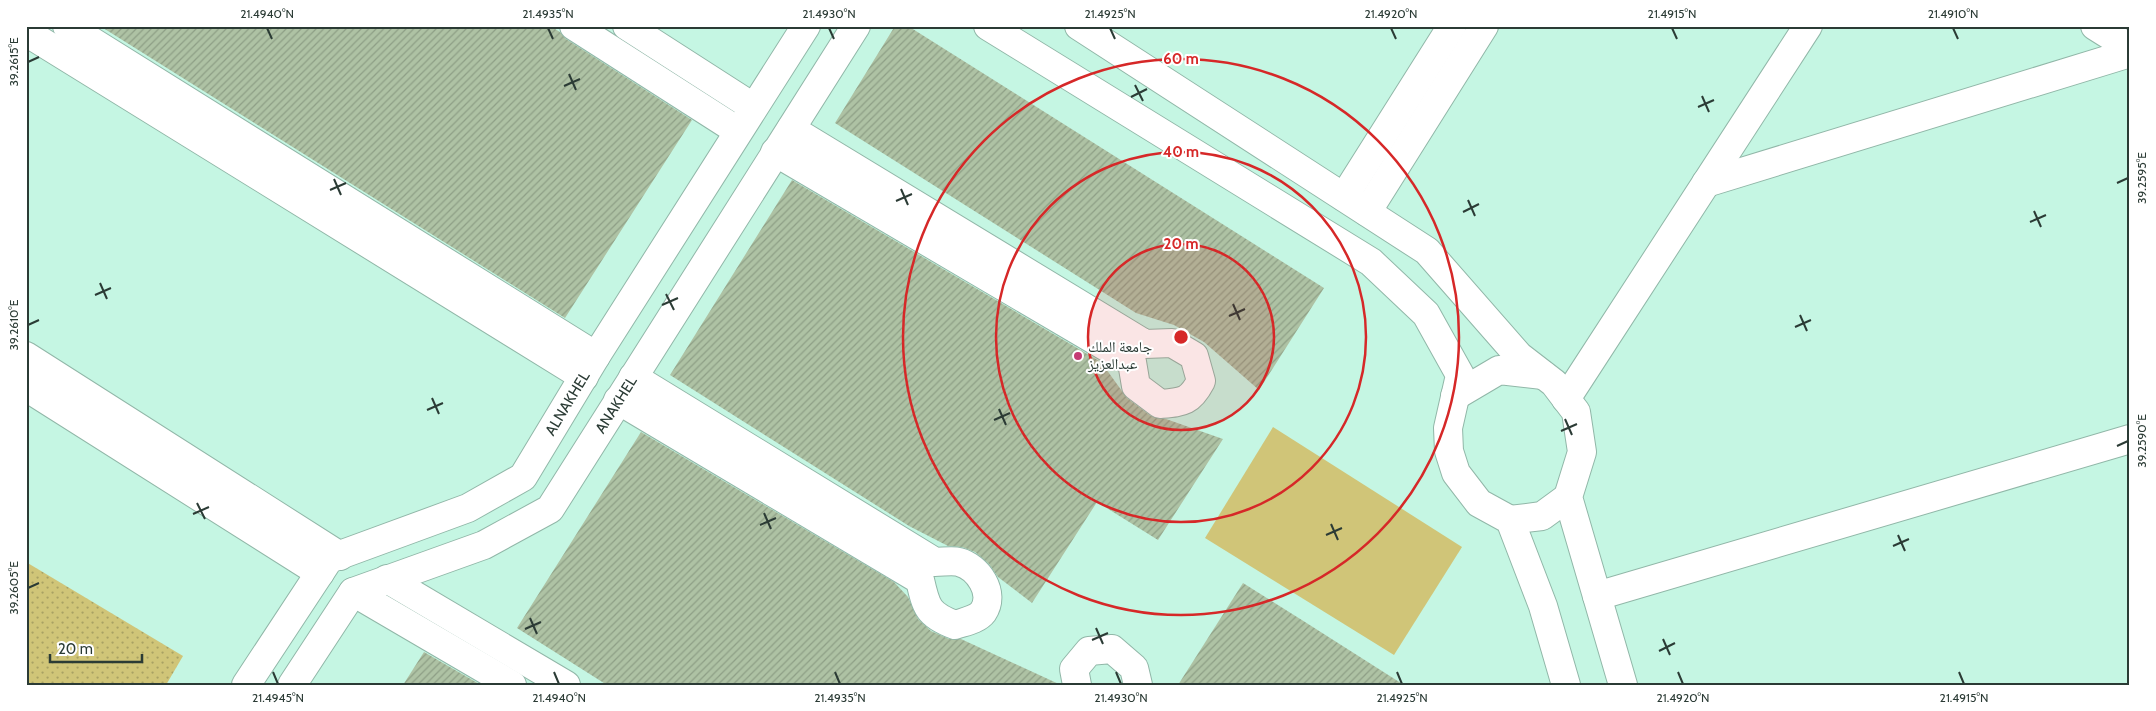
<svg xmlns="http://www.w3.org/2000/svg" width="2156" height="711" viewBox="0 0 2156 711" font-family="Cabin,'Noto Naskh Arabic',sans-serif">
<defs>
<pattern id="park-dots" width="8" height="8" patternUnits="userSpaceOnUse" patternTransform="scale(1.25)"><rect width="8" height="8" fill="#d0c578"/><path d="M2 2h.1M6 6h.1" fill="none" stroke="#a9a163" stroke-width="1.8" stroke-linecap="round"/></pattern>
<pattern id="building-hatch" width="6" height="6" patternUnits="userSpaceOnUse" patternTransform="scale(1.25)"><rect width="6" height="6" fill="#aec2a4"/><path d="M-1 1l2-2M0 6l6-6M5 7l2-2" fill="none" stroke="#8e9f86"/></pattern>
</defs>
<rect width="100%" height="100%" fill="#defef1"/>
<rect fill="#c5f6e3" x="26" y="26" width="2104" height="659"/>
<path fill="url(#park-dots)" d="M 26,562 L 183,656 L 166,685 L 26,685 Z"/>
<path fill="#d0c578" d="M 1273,427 L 1462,547 L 1394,655 L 1205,538 Z"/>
<g fill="url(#building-hatch)">
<path d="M 100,26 L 550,26 L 560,32 L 566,39 L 692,120 L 565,318 Z"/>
<path d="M 895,26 L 908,26 L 1324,288 L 1259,390 L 1204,342 L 1174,325 L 1136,313 L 835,123 Z"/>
<path d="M 792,180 L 1101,362 L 1127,398 L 1151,416 L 1166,419 L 1223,439 L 1158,540 L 1097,502 L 1032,603 L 998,577 L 989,564 L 975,552 L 962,547 L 948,546 L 909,526 L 670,375 Z"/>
<path d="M 641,432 L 894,582 L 908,597 L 918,619 L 931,631 L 949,639 L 961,639 L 1061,685 L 607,685 L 517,628 Z"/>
<path d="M 1243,583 L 1305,622 L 1404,685 L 1178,685 Z"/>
<path d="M 424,652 L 481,685 L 403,685 Z"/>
</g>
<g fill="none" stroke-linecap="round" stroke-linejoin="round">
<g stroke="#91b7a8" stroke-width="30">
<g id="minor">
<path d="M 67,26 L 596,356"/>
<path d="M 574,26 L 738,131"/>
<path d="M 627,26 L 753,107"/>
<path d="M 988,26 L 1371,262 L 1426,314 L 1460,375 L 1448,428 L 1449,451 L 1456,473 L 1479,503 L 1510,520 L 1543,606 L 1566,685"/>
<path d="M 1079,26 L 1427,251 L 1519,356 L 1554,383 L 1576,412 L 1582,452 L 1568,497 L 1623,685"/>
<path d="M 2095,26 L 2130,48"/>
<path d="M 26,32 L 584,377"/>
<path d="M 775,152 L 1132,362 L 1136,386 L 1160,404 C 1183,402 1190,402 1201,381 L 1194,356 L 1172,343 L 1145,344 L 791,129"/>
<path d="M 1706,183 L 2130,53"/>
<path d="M 1344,197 L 1452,26"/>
<path d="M 1367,212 L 1484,26"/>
<path d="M 26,356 L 340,556"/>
<path d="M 26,387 L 320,573"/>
<path d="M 1455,396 L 1499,370 L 1543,375"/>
<path d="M 1566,399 L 1808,26"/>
<path d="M 618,400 L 920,580 C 926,607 928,615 955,625 C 963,622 977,620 983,612 C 996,593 978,567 959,562 C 952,560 943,562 935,562 L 633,377"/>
<path d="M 1510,520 L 1542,516 L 1568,497"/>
<path d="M 387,579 L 566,685"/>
<path d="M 353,592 L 512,685"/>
<path d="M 1597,596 L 2130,439"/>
<path id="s1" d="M 246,685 L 329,559 L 468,508 L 523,477 L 596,356 L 806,26"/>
<path id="s2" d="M 292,685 L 353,592 L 484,545 L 550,509 L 856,26"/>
<path d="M 1077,685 L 1074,669 L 1089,651 L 1112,649 L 1134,668 L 1138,685"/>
</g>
</g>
<use href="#minor" stroke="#fff" stroke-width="28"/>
</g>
<path fill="none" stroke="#2b3b35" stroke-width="2" d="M 267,28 L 272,39M 548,28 L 553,39M 829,28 L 834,39M 1110,28 L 1115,39M 1391,28 L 1396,39M 1672,28 L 1677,39M 1953,28 L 1958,39M 28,62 L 39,57M 569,74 L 576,90M 1135,85 L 1143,101M 564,86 L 580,79M 1702,96 L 1709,112M 1131,97 L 1147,89M 1698,107 L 1714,100M 334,179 L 341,195M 2117,183 L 2128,178M 901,189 L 908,205M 330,190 L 346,183M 1468,200 L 1475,216M 896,201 L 912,194M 2034,211 L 2041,227M 1463,212 L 1479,204M 2030,222 L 2046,215M 100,283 L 107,299M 666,294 L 674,310M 95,295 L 111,288M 1233,304 L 1240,320M 662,305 L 678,298M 1800,315 L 1807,331M 1229,316 L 1245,309M 28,325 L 39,320M 1795,327 L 1811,320M 432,398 L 439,414M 999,409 L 1006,425M 427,410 L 443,403M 1565,419 L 1572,435M 994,420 L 1010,413M 1561,431 L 1577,424M 2117,446 L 2128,441M 197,503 L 205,519M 764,513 L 771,529M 193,514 L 209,507M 1331,524 L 1338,540M 760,525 L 776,518M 1326,535 L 1342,528M 1898,535 L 1905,551M 1893,546 L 1909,539M 28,588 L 39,583M 530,618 L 537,634M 1096,628 L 1103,644M 525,629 L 541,622M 1663,639 L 1670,655M 1092,640 L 1108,633M 1659,651 L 1675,643M 273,672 L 278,684M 554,672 L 559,684M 835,672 L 840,684M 1116,672 L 1121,684M 1397,672 L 1402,684M 1678,672 L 1683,684M 1959,672 L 1964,684"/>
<circle cx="1181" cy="337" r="93" fill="#d62828" fill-opacity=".12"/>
<g fill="none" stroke="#d62828" stroke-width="2.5">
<circle cx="1181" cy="337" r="93"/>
<circle cx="1181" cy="337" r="185"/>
<circle cx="1181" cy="337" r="278"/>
</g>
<circle fill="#c53b74" stroke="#fff" stroke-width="2" cx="1078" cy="356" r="5"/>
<g text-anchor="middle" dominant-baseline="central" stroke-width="4" stroke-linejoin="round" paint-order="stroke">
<g font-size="15" fill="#2b3b35" stroke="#fff" text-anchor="start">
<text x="1088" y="347">جامعة الملك<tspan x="1088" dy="17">عبدالعزيز</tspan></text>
</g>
<g font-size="15" fill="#2b3b35" stroke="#fff">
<text stroke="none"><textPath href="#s1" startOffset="448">ALNAKHEL</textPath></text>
<text stroke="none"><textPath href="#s2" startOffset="449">ANAKHEL</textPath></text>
</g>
</g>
<circle cx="1181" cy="337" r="8" fill="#d62828" stroke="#fff" stroke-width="2.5"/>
<g font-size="15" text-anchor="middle" font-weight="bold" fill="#d62828" stroke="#fff" stroke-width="4" stroke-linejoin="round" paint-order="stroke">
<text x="1181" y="64">60 m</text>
<text x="1181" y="157">40 m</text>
<text x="1181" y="249">20 m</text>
</g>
<rect width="2156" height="711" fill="none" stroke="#ffffff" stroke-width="55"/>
<path d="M50 654v8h92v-8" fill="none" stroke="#2b3b35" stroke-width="2.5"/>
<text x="58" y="654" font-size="15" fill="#2b3b35" stroke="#ffffff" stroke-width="4" paint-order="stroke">20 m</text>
<rect x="28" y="28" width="2100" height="656" fill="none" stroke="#2b3b35" stroke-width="2"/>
<g font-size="12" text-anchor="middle" fill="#2b3b35">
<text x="267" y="18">21.4940°N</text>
<text x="548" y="18">21.4935°N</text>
<text x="829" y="18">21.4930°N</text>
<text x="1110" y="18">21.4925°N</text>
<text x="1391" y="18">21.4920°N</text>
<text x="1672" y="18">21.4915°N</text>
<text x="1953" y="18">21.4910°N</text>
<text transform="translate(14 62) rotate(-90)" y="4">39.2615°E</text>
<text transform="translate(2142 178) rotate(-90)" y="4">39.2595°E</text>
<text transform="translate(14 325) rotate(-90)" y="4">39.2610°E</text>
<text transform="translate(2142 441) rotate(-90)" y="4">39.2590°E</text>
<text transform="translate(14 588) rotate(-90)" y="4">39.2605°E</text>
<text x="278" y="702">21.4945°N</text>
<text x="559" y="702">21.4940°N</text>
<text x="840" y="702">21.4935°N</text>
<text x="1121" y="702">21.4930°N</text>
<text x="1402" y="702">21.4925°N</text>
<text x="1683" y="702">21.4920°N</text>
<text x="1964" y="702">21.4915°N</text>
</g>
</svg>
